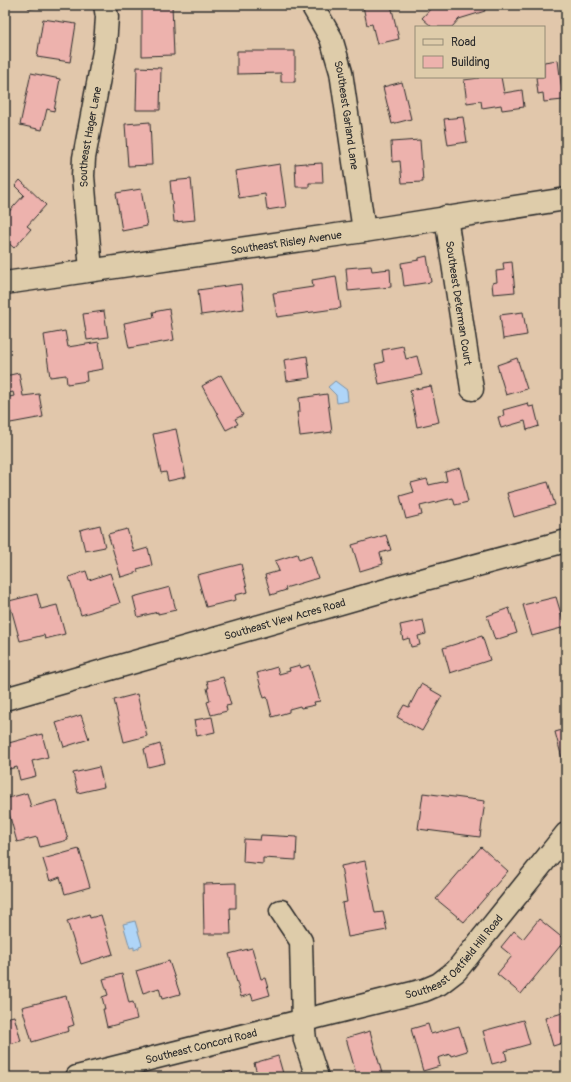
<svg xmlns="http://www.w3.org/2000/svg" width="571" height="1082" viewBox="0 0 571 1082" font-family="Pangolin,sans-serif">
<rect width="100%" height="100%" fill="#e1c7ab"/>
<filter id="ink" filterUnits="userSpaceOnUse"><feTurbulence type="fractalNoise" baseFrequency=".025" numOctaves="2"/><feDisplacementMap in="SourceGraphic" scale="8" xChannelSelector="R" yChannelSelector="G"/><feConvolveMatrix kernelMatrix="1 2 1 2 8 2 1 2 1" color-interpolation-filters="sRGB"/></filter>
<g filter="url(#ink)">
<g fill="#afd5f8" stroke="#7a91a6">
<path d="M 335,381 L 347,390 L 348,401 L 337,403 L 336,395 L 328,387 Z"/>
<path d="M 135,921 L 142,945 L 139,946 L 139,948 L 134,950 L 134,947 L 130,948 L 123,924 Z"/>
</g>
<g fill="#edb2ad" stroke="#2b2b2b">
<path d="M 28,5 L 47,5 L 29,9 Z"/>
<path d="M 142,5 L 172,5 L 174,55 L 142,56 Z"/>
<path d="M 367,5 L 391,5 L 399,39 L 377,44 L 372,24 L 367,25 L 363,6 Z"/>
<path d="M 434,5 L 483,5 L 485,11 L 459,19 L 452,27 L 432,27 L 422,18 Z"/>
<path d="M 43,19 L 76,24 L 70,62 L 37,57 Z"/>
<path d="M 237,51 L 295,51 L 295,82 L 281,82 L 281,73 L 237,74 Z"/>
<path d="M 558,60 L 563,100 L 544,102 L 543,93 L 538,94 L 536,77 L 544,77 L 544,62 Z"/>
<path d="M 137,67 L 161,68 L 160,110 L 136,110 Z"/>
<path d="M 31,73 L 60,79 L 54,111 L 47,109 L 42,130 L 20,125 Z"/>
<path d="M 479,77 L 501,77 L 504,93 L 522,90 L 524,107 L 502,110 L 501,105 L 482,108 L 481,101 L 467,103 L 464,80 L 479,78 Z"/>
<path d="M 402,82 L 411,119 L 392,124 L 383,87 Z"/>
<path d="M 463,117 L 467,142 L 448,145 L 444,119 Z"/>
<path d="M 150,122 L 152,165 L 128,166 L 125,124 Z"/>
<path d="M 420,140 L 423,182 L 402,183 L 400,161 L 392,162 L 391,142 Z"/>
<path d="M 306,163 L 306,164 L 322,163 L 323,183 L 309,183 L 309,187 L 296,187 L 295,164 Z"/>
<path d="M 280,164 L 286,207 L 267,210 L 265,194 L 239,198 L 235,171 Z"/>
<path d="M 191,179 L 195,220 L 174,222 L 170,181 Z"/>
<path d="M 20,180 L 46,205 L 27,226 L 31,229 L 14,248 L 5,240 L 5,234 L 7,232 L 5,229 L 5,216 L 24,195 L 15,186 Z"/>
<path d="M 141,189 L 147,226 L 122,231 L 116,193 Z"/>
<path d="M 427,256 L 431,282 L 404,286 L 401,263 L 419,260 L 419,258 Z"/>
<path d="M 512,262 L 515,292 L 493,294 L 492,283 L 497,282 L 496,271 L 504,270 L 503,263 Z"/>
<path d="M 371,266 L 372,271 L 390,269 L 391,287 L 348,291 L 346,268 Z"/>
<path d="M 336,276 L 341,308 L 277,317 L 273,293 L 313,287 L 312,280 Z"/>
<path d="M 241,284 L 244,309 L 201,315 L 198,290 Z"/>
<path d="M 169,309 L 174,340 L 129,348 L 124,323 L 154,317 L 153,312 Z"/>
<path d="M 104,311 L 108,337 L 87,340 L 83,314 Z"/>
<path d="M 523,312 L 527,335 L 503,339 L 500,315 Z"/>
<path d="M 65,331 L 68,347 L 99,342 L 103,369 L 86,372 L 87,381 L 67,384 L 66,375 L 50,377 L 44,335 Z"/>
<path d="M 403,346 L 406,359 L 417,356 L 422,375 L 379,384 L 375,364 L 384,362 L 382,350 Z"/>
<path d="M 307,356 L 310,378 L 287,381 L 284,360 Z"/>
<path d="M 517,358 L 527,389 L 506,395 L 497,365 Z"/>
<path d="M 19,373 L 23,396 L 39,394 L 43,417 L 5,424 L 5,398 L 14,396 L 13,392 L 5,394 L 5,376 Z"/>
<path d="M 221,375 L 243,415 L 235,419 L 238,424 L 226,430 L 202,386 Z"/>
<path d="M 431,386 L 439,422 L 417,427 L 410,390 Z"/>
<path d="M 327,394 L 332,432 L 300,436 L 297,412 L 300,412 L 299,398 Z"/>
<path d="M 528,403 L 529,407 L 534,406 L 539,426 L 527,430 L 525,421 L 501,428 L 498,417 L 504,416 L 503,410 Z"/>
<path d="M 176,429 L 186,477 L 168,481 L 166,472 L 161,473 L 153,434 Z"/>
<path d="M 460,468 L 468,502 L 455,505 L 453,498 L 420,506 L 422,515 L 406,519 L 400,496 L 414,492 L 411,483 L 427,479 L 429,485 L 447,481 L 445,472 Z"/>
<path d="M 548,482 L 555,505 L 514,517 L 507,493 Z"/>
<path d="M 100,525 L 105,547 L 85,551 L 80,530 Z"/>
<path d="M 127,529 L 134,552 L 148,548 L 152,565 L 137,569 L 138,572 L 121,577 L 108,534 Z"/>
<path d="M 386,535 L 391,550 L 380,553 L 383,564 L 360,571 L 352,545 Z"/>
<path d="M 297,554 L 299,560 L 311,556 L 318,578 L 285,588 L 286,590 L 271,595 L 265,575 L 279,571 L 275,561 Z"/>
<path d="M 241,564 L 248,592 L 235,595 L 236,600 L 206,607 L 197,575 Z"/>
<path d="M 86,571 L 89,580 L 110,573 L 120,603 L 81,615 L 69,577 Z"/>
<path d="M 170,587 L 176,610 L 158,614 L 158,612 L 138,617 L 133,597 Z"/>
<path d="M 37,594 L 41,609 L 57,605 L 65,634 L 45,639 L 44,635 L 20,641 L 9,601 Z"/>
<path d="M 556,597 L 565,627 L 532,636 L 523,605 Z"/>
<path d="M 509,608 L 517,633 L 495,640 L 487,616 Z"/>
<path d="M 423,620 L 426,634 L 418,636 L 420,645 L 411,647 L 409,638 L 403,640 L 400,625 Z"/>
<path d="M 482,636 L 490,660 L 450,673 L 443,648 Z"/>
<path d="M 300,665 L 301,668 L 309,665 L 320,701 L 314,702 L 315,705 L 301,708 L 300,706 L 289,709 L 289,712 L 272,717 L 267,697 L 264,698 L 257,673 L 277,667 L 279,674 L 290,671 L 289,668 Z"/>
<path d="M 223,677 L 231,705 L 226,706 L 227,711 L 211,715 L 207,702 L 210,701 L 207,688 L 209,688 L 207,681 Z"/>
<path d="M 421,684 L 442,696 L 422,731 L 397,717 L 404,705 L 409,707 Z"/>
<path d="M 137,694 L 147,736 L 124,742 L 114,700 Z"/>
<path d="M 81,715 L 89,739 L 64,747 L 56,723 Z"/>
<path d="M 212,717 L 215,732 L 197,736 L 194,720 Z"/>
<path d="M 566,729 L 566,773 L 555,732 Z"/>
<path d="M 42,734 L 48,757 L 32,761 L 36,776 L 20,780 L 17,767 L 5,770 L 5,744 Z"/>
<path d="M 160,744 L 165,763 L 148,767 L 144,749 Z"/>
<path d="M 99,767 L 104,787 L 78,793 L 73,773 Z"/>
<path d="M 27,793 L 31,807 L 57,800 L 68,840 L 40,847 L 37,837 L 17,842 L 5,799 Z"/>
<path d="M 423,793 L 485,801 L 480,837 L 418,829 Z"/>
<path d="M 261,835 L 297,837 L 296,860 L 263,858 L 263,864 L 243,862 L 244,839 L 260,840 Z"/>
<path d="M 481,847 L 508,871 L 464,922 L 436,899 Z"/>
<path d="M 79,849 L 90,887 L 65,894 L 60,877 L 50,881 L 43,859 Z"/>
<path d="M 365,861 L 375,913 L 383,912 L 387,930 L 348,937 L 342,903 L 347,902 L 341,866 Z"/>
<path d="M 236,883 L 236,908 L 230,908 L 231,934 L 204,934 L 203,884 Z"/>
<path d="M 89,914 L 90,918 L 101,915 L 113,954 L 81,964 L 67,921 Z"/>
<path d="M 539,919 L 565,940 L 521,994 L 497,974 L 512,956 L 501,947 L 514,931 L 523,939 Z"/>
<path d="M 252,948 L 261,979 L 265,978 L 270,995 L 253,1000 L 251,994 L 241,997 L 229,954 Z"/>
<path d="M 169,961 L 180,994 L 162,999 L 159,988 L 143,993 L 136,971 Z"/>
<path d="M 122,974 L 129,1003 L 133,1002 L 137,1019 L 107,1027 L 103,1009 L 105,1009 L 102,997 L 108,995 L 103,979 Z"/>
<path d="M 66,996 L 74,1025 L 68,1027 L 69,1031 L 32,1042 L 22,1007 Z"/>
<path d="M 566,1012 L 566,1042 L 553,1046 L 545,1018 Z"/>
<path d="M 14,1016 L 21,1041 L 5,1045 L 5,1018 Z"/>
<path d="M 523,1020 L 530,1044 L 505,1051 L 507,1060 L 492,1064 L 483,1031 Z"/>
<path d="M 428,1024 L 431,1034 L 459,1026 L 467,1051 L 451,1056 L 450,1054 L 438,1058 L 440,1066 L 423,1071 L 411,1029 Z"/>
<path d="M 370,1031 L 383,1077 L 357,1077 L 346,1038 Z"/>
<path d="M 278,1056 L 284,1077 L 258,1077 L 254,1063 Z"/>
<path d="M 232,1071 L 234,1077 L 217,1077 L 217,1076 Z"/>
</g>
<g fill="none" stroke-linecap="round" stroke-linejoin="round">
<g stroke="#2b2b2b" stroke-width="25">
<g id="minor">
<path id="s1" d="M 312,5 L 331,38 L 341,72 L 364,231"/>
<path id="s2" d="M 446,217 L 472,389"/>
<path id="s3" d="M 91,270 L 83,176 L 84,158 L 105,46 L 107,17 L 105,5"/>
<path id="s4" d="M 5,283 L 364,231 L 566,199"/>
<path id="s5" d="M 5,699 L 407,584 L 566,541"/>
<path d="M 281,911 L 301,941 L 303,1021 L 305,1040 L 317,1077"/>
<path id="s6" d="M 77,1077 L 425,990 L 439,984 L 456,971 L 566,834"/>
</g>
</g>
<use href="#minor" stroke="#deccaa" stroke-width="22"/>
</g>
</g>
<g text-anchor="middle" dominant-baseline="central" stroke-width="3" stroke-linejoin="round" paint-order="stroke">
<g font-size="11" fill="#2b2b2b" stroke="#deccaa">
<text stroke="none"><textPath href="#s1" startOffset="117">Southeast Garland Lane</textPath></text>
<text stroke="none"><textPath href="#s3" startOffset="134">Southeast Hager Lane</textPath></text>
<text stroke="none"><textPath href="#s4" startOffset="284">Southeast Risley Avenue</textPath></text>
<text stroke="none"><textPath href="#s2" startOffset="87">Southeast Determan Court</textPath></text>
<text stroke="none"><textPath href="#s5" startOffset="291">Southeast View Acres Road</textPath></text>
<text stroke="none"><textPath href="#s6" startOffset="402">Southeast Oatfield Hill Road</textPath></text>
<text stroke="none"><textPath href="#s6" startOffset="128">Southeast Concord Road</textPath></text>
</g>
</g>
<rect width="571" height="1082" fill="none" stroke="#deccaa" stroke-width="20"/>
<rect x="10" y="10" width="551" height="1062" fill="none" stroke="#2b2b2b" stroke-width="1.5" filter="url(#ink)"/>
<rect x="415" y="26" width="130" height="52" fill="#deccaa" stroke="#968c77"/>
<rect x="423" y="39" width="20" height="6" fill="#deccaa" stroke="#968c77"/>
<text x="451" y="46" font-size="12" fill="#2b2b2b">Road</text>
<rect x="423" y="56" width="20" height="12" fill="#edb2ad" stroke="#968c77"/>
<text x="451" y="66" font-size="12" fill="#2b2b2b">Building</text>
</svg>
